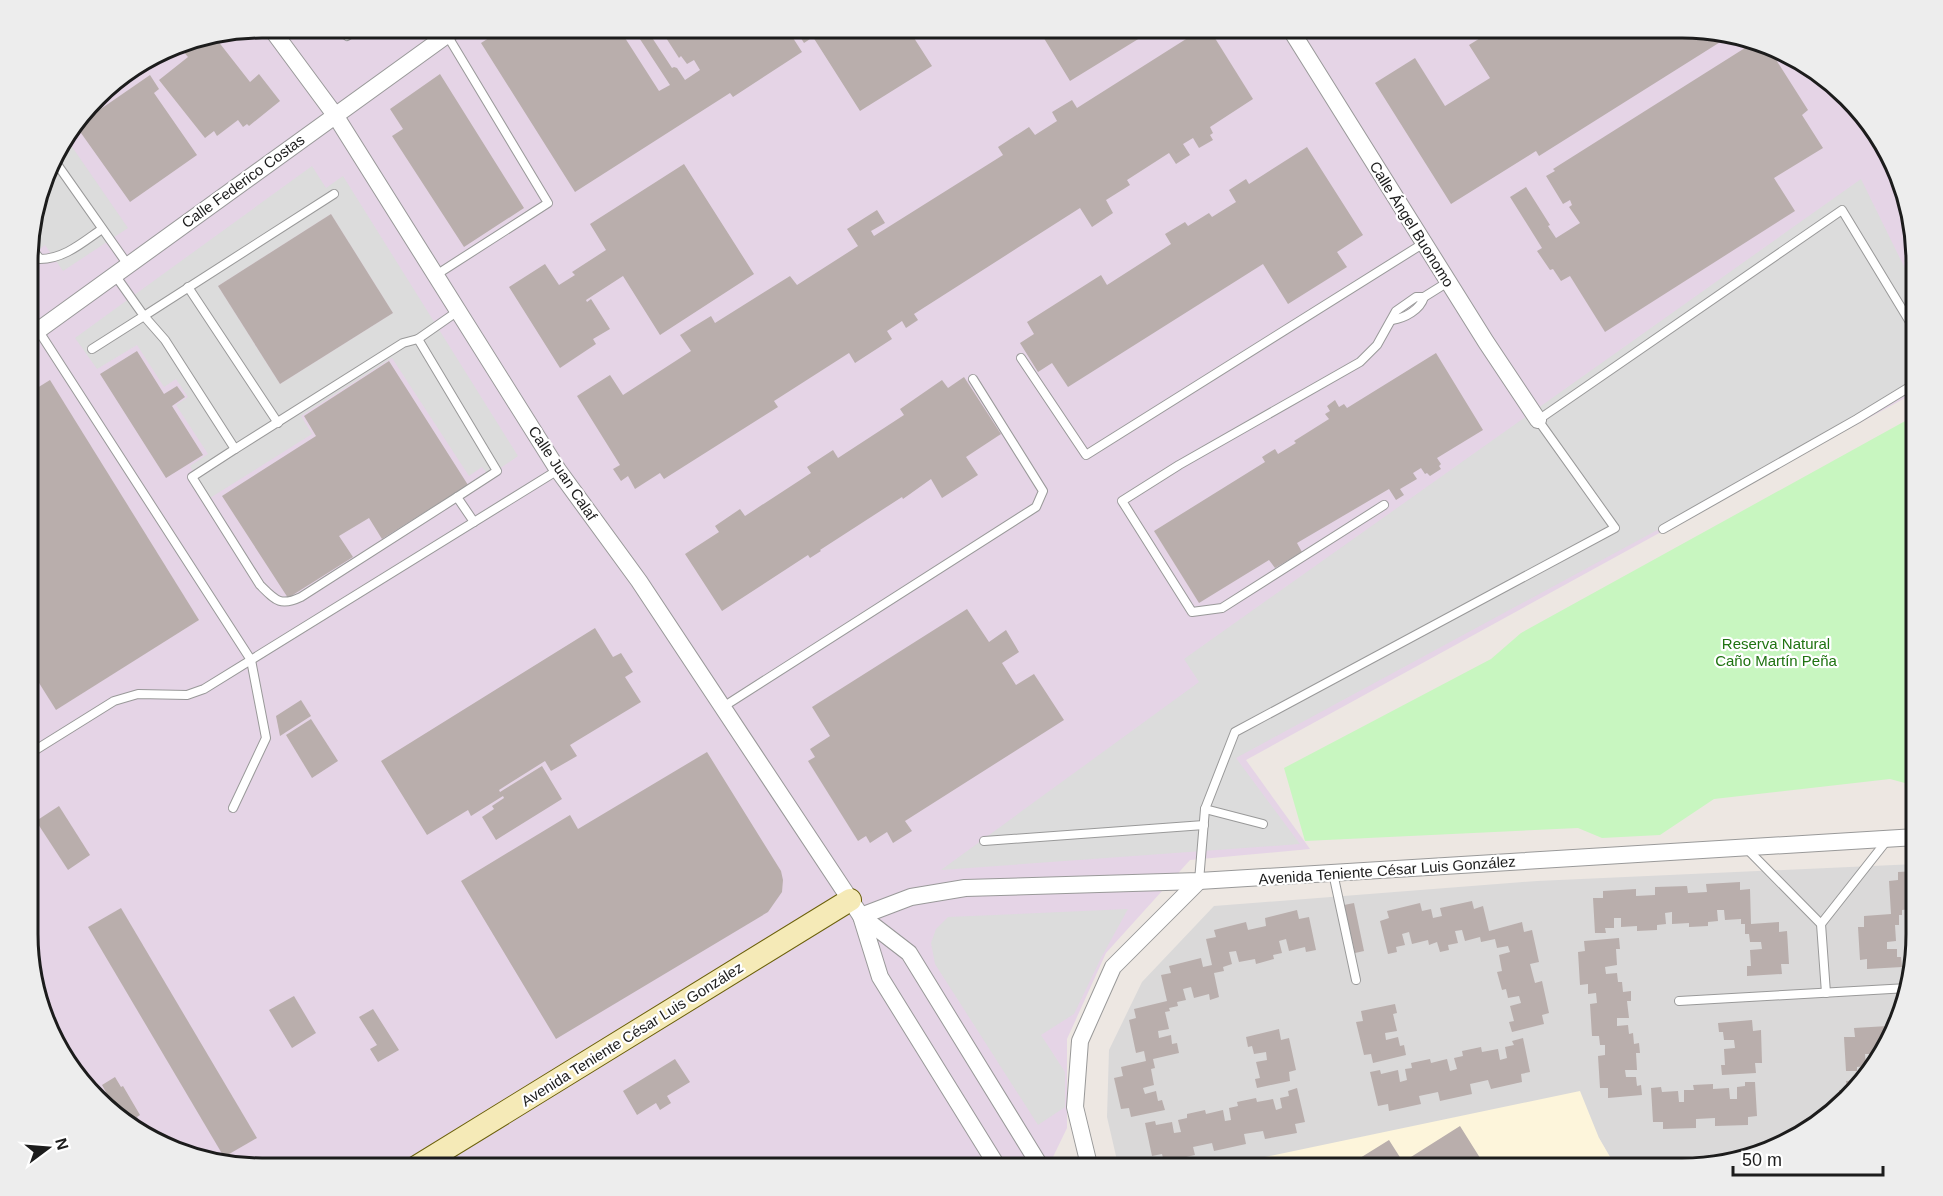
<svg xmlns="http://www.w3.org/2000/svg" width="1943" height="1196" viewBox="0 0 1943 1196" font-family="Helvetica,sans-serif">
<rect width="100%" height="100%" fill="#ede7e2"/>
<path fill="#dad9d9" d="M 1916,864 L 1916,949 L 1904,1009 L 1877,1064 L 1798,1138 L 1696,1169 L 1617,1169 L 1599,1138 L 1208,1169 L 1119,1169 L 1107,1117 L 1109,1050 L 1142,982 L 1214,906 L 1537,881 Z"/>
<path fill="#e5d4e6" d="M 262,27 L 1682,27 L 1742,35 L 1811,66 L 1884,144 L 1916,247 L 1916,392 L 1246,760 L 1310,849 L 1190,860 L 1106,953 L 1067,1039 L 1067,1128 L 1053,1157 L 1039,1169 L 261,1169 L 201,1161 L 132,1130 L 59,1052 L 29,965 L 29,231 L 51,158 L 107,85 L 172,45 Z"/>
<path fill="#fdf5db" d="M 1580,1091 L 1599,1138 L 1617,1169 L 1208,1169 Z"/>
<path fill="#c8f6c0" d="M 1916,415 L 1916,786 L 1890,779 L 1714,799 L 1660,835 L 1602,838 L 1578,828 L 1305,841 L 1284,768 L 1491,659 L 1521,633 Z"/>
<g fill="#dcdcdc" fill-rule="evenodd">
<path d="M 66,138 L 128,228 L 63,271 L 45,245 L 29,258 L 29,231 L 51,158 Z"/>
<path d="M 312,166 L 326,188 L 343,176 L 518,456 L 489,476 L 482,467 L 469,476 L 392,358 L 301,416 L 312,434 L 210,498 L 190,466 L 208,454 L 176,405 L 188,397 L 176,379 L 164,387 L 137,345 L 97,369 L 75,338 ZM 331,214 L 393,313 L 280,384 L 218,286 Z"/>
<path d="M 1861,179 L 1916,291 L 1916,390 L 1236,758 L 1300,844 L 941,870 L 1199,682 L 1184,659 Z"/>
<path d="M 1128,909 L 1101,958 L 1074,1014 L 1041,1035 L 1065,1072 L 1065,1107 L 1038,1125 L 935,964 L 931,943 L 936,929 L 948,917 Z"/>
</g>
<g fill="#b9aeac">
<path d="M 506,27 L 618,27 L 659,91 L 670,85 L 632,27 L 645,27 L 672,68 L 674,67 L 677,68 L 685,80 L 700,70 L 694,60 L 687,64 L 681,56 L 679,58 L 659,27 L 786,27 L 802,52 L 733,97 L 730,93 L 575,192 L 481,43 Z"/>
<path d="M 794,27 L 907,27 L 932,66 L 860,111 L 813,37 L 804,43 Z"/>
<path d="M 1051,27 L 1144,27 L 1148,33 L 1070,81 L 1042,35 L 1052,29 Z"/>
<path d="M 1205,27 L 1208,27 L 1253,99 L 1210,127 L 1213,133 L 1210,135 L 1213,140 L 1199,148 L 1193,138 L 1183,144 L 1190,155 L 1176,164 L 1169,153 L 1127,180 L 1130,185 L 1106,200 L 1113,213 L 1092,227 L 1080,208 L 914,314 L 918,320 L 906,328 L 902,321 L 887,331 L 892,339 L 855,363 L 849,353 L 774,401 L 778,407 L 664,479 L 660,473 L 635,489 L 628,476 L 621,481 L 613,469 L 620,465 L 577,396 L 610,375 L 623,395 L 691,351 L 680,335 L 711,316 L 715,323 L 790,276 L 797,285 L 858,246 L 847,229 L 877,210 L 885,223 L 871,231 L 874,236 L 1003,155 L 998,147 L 1029,127 L 1035,135 L 1057,121 L 1052,112 L 1072,100 L 1077,108 Z"/>
<path d="M 1361,27 L 1391,27 L 1367,39 Z"/>
<path d="M 1498,27 L 1682,27 L 1733,34 L 1539,156 L 1536,151 L 1451,204 L 1375,83 L 1415,58 L 1445,106 L 1490,78 L 1469,45 Z"/>
<path d="M 214,36 L 250,82 L 259,74 L 280,101 L 249,126 L 247,124 L 243,127 L 238,120 L 217,136 L 214,131 L 205,138 L 159,80 L 188,57 L 177,44 Z"/>
<path d="M 1756,41 L 1768,47 L 1808,110 L 1802,115 L 1823,148 L 1774,178 L 1795,211 L 1605,332 L 1570,276 L 1561,281 L 1553,269 L 1550,270 L 1537,251 L 1542,248 L 1510,197 L 1526,187 L 1550,225 L 1548,226 L 1556,238 L 1580,223 L 1569,207 L 1572,205 L 1570,200 L 1563,204 L 1546,176 L 1555,171 L 1553,169 Z"/>
<path d="M 440,74 L 524,208 L 464,247 L 392,136 L 403,129 L 390,109 Z"/>
<path d="M 150,75 L 159,89 L 154,93 L 197,155 L 130,202 L 76,126 Z"/>
<path d="M 1307,147 L 1363,235 L 1337,252 L 1347,267 L 1288,304 L 1263,264 L 1068,387 L 1052,363 L 1038,372 L 1020,343 L 1034,334 L 1027,322 L 1101,275 L 1107,285 L 1171,244 L 1165,234 L 1185,222 L 1188,226 L 1209,213 L 1212,217 L 1236,202 L 1229,190 L 1246,179 L 1249,184 Z"/>
<path d="M 684,164 L 754,274 L 660,335 L 623,276 L 586,300 L 587,302 L 591,299 L 610,329 L 593,339 L 596,344 L 560,368 L 509,287 L 545,264 L 559,285 L 575,275 L 572,272 L 606,250 L 590,224 Z"/>
<path d="M 331,214 L 393,313 L 280,384 L 218,286 Z"/>
<path d="M 137,351 L 164,394 L 177,386 L 185,397 L 172,406 L 203,455 L 166,478 L 100,374 Z"/>
<path d="M 1436,353 L 1483,430 L 1437,458 L 1441,464 L 1439,466 L 1441,469 L 1430,476 L 1427,473 L 1425,474 L 1421,468 L 1413,473 L 1417,479 L 1400,489 L 1404,495 L 1396,500 L 1389,489 L 1297,543 L 1302,552 L 1275,568 L 1269,560 L 1199,603 L 1154,531 L 1265,462 L 1262,457 L 1275,449 L 1278,454 L 1296,443 L 1294,441 L 1329,419 L 1325,414 L 1330,411 L 1327,406 L 1335,400 L 1339,407 L 1344,404 L 1347,408 Z"/>
<path d="M 389,361 L 468,485 L 382,539 L 369,518 L 339,536 L 353,557 L 288,598 L 222,496 L 316,436 L 304,416 Z"/>
<path d="M 964,377 L 1001,434 L 966,457 L 978,475 L 942,498 L 931,479 L 903,499 L 902,497 L 820,550 L 821,551 L 810,558 L 808,555 L 722,611 L 685,554 L 719,532 L 715,526 L 740,509 L 745,516 L 811,473 L 807,467 L 833,450 L 838,458 L 904,415 L 900,409 L 942,380 L 948,388 Z"/>
<path d="M 50,380 L 199,620 L 56,710 L 29,667 L 29,393 Z"/>
<path d="M 967,609 L 989,642 L 1006,630 L 1019,652 L 1002,663 L 1016,685 L 1034,674 L 1064,720 L 905,821 L 912,831 L 893,843 L 887,832 L 870,843 L 866,836 L 858,841 L 808,761 L 815,757 L 810,749 L 830,736 L 812,707 Z"/>
<path d="M 595,628 L 613,657 L 621,653 L 633,672 L 625,677 L 641,702 L 570,745 L 577,756 L 551,771 L 545,761 L 499,790 L 500,792 L 542,766 L 562,799 L 496,840 L 482,817 L 494,809 L 492,806 L 504,798 L 503,796 L 471,816 L 468,810 L 427,835 L 381,761 Z"/>
<path d="M 301,700 L 311,716 L 280,736 L 276,716 Z"/>
<path d="M 311,719 L 338,761 L 312,778 L 286,735 Z"/>
<path d="M 707,752 L 781,871 L 783,880 L 782,892 L 768,912 L 556,1039 L 461,881 L 570,815 L 578,829 Z"/>
<path d="M 59,806 L 90,855 L 68,870 L 36,821 Z"/>
<path d="M 1916,871 L 1916,901 L 1910,901 L 1911,909 L 1902,910 L 1902,915 L 1899,915 L 1899,925 L 1895,925 L 1896,941 L 1887,942 L 1887,949 L 1897,949 L 1897,957 L 1901,957 L 1902,967 L 1867,969 L 1867,959 L 1860,960 L 1858,927 L 1864,927 L 1864,916 L 1891,914 L 1889,881 L 1898,880 L 1898,872 Z"/>
<path d="M 1740,882 L 1740,890 L 1750,889 L 1751,924 L 1779,922 L 1779,932 L 1787,931 L 1789,964 L 1781,964 L 1782,974 L 1747,976 L 1747,966 L 1751,966 L 1750,950 L 1762,949 L 1761,942 L 1750,942 L 1749,934 L 1745,934 L 1745,924 L 1741,924 L 1741,919 L 1725,920 L 1724,910 L 1717,910 L 1718,921 L 1708,922 L 1708,926 L 1689,927 L 1689,923 L 1672,924 L 1672,912 L 1665,913 L 1666,924 L 1657,925 L 1657,930 L 1637,931 L 1637,926 L 1621,927 L 1621,918 L 1614,918 L 1614,928 L 1605,928 L 1606,933 L 1595,933 L 1593,898 L 1603,898 L 1603,891 L 1636,889 L 1636,896 L 1655,895 L 1655,887 L 1687,886 L 1688,893 L 1707,892 L 1706,884 Z"/>
<path d="M 1472,901 L 1474,909 L 1483,906 L 1489,931 L 1522,922 L 1524,932 L 1532,930 L 1539,962 L 1530,964 L 1535,983 L 1542,981 L 1549,1013 L 1542,1015 L 1544,1024 L 1512,1032 L 1509,1022 L 1514,1021 L 1510,1006 L 1521,1003 L 1519,996 L 1508,998 L 1506,989 L 1502,990 L 1497,972 L 1502,971 L 1499,955 L 1510,952 L 1508,946 L 1497,948 L 1495,939 L 1481,942 L 1480,937 L 1465,941 L 1462,930 L 1455,931 L 1458,943 L 1448,945 L 1449,950 L 1440,952 L 1437,942 L 1429,945 L 1428,940 L 1412,944 L 1409,932 L 1402,934 L 1405,945 L 1396,947 L 1397,952 L 1388,954 L 1380,921 L 1389,918 L 1387,911 L 1420,903 L 1422,911 L 1431,909 L 1433,918 L 1442,916 L 1440,908 Z"/>
<path d="M 1354,903 L 1364,951 L 1355,953 L 1344,905 Z"/>
<path d="M 121,908 L 257,1138 L 224,1157 L 88,927 Z"/>
<path d="M 1297,910 L 1299,919 L 1309,917 L 1316,950 L 1306,952 L 1305,947 L 1289,951 L 1286,939 L 1279,941 L 1282,953 L 1273,955 L 1274,959 L 1256,964 L 1255,959 L 1239,962 L 1236,951 L 1229,952 L 1232,964 L 1223,967 L 1224,971 L 1214,973 L 1219,997 L 1210,1000 L 1209,994 L 1194,998 L 1191,987 L 1183,989 L 1186,1000 L 1177,1002 L 1178,1006 L 1169,1008 L 1170,1011 L 1165,1012 L 1169,1029 L 1158,1031 L 1159,1038 L 1171,1035 L 1172,1044 L 1177,1043 L 1179,1053 L 1153,1059 L 1155,1068 L 1151,1069 L 1154,1085 L 1143,1088 L 1145,1094 L 1156,1091 L 1158,1101 L 1162,1100 L 1165,1110 L 1131,1117 L 1129,1108 L 1121,1109 L 1114,1078 L 1123,1076 L 1121,1067 L 1146,1061 L 1144,1051 L 1136,1053 L 1129,1020 L 1136,1018 L 1134,1009 L 1167,1001 L 1161,975 L 1171,973 L 1169,966 L 1201,958 L 1203,967 L 1212,965 L 1206,939 L 1216,937 L 1214,930 L 1246,922 L 1248,930 L 1266,926 L 1265,918 Z"/>
<path d="M 1619,938 L 1620,949 L 1616,949 L 1617,965 L 1605,967 L 1606,974 L 1617,973 L 1618,982 L 1622,982 L 1623,992 L 1631,991 L 1631,1001 L 1627,1001 L 1629,1018 L 1617,1018 L 1617,1026 L 1628,1025 L 1629,1034 L 1633,1033 L 1634,1044 L 1639,1043 L 1640,1053 L 1636,1053 L 1637,1070 L 1625,1070 L 1626,1077 L 1636,1077 L 1637,1086 L 1641,1085 L 1642,1095 L 1608,1098 L 1608,1088 L 1600,1088 L 1598,1056 L 1605,1055 L 1605,1045 L 1600,1045 L 1599,1036 L 1592,1036 L 1590,1004 L 1597,1003 L 1596,993 L 1588,994 L 1588,984 L 1580,985 L 1578,952 L 1585,951 L 1584,941 Z"/>
<path d="M 294,996 L 316,1033 L 292,1048 L 269,1010 Z"/>
<path d="M 1395,1004 L 1397,1013 L 1393,1014 L 1397,1031 L 1385,1033 L 1386,1040 L 1398,1037 L 1400,1046 L 1404,1045 L 1406,1055 L 1373,1063 L 1371,1054 L 1364,1055 L 1356,1022 L 1363,1021 L 1361,1011 Z"/>
<path d="M 373,1009 L 399,1050 L 378,1062 L 370,1049 L 377,1045 L 359,1017 Z"/>
<path d="M 1752,1020 L 1753,1031 L 1761,1030 L 1762,1063 L 1755,1063 L 1756,1073 L 1722,1075 L 1721,1065 L 1725,1065 L 1724,1049 L 1735,1048 L 1734,1040 L 1724,1040 L 1723,1032 L 1719,1032 L 1718,1023 Z"/>
<path d="M 1888,1026 L 1888,1034 L 1892,1034 L 1877,1064 L 1873,1065 L 1873,1054 L 1865,1054 L 1866,1066 L 1857,1067 L 1857,1071 L 1846,1071 L 1844,1037 L 1855,1037 L 1854,1028 Z"/>
<path d="M 1279,1029 L 1281,1040 L 1289,1038 L 1296,1070 L 1289,1072 L 1290,1081 L 1257,1088 L 1255,1079 L 1260,1078 L 1256,1062 L 1267,1060 L 1266,1052 L 1254,1054 L 1252,1046 L 1248,1047 L 1246,1037 Z"/>
<path d="M 1523,1038 L 1530,1072 L 1521,1074 L 1522,1082 L 1491,1089 L 1488,1080 L 1470,1084 L 1472,1094 L 1440,1101 L 1438,1092 L 1419,1096 L 1421,1104 L 1389,1111 L 1388,1104 L 1378,1106 L 1370,1072 L 1380,1070 L 1381,1074 L 1398,1070 L 1400,1082 L 1407,1080 L 1405,1069 L 1412,1068 L 1411,1063 L 1430,1059 L 1431,1063 L 1447,1059 L 1450,1071 L 1457,1069 L 1454,1058 L 1463,1056 L 1462,1051 L 1481,1047 L 1482,1052 L 1498,1049 L 1500,1060 L 1507,1058 L 1505,1047 L 1514,1045 L 1512,1041 Z"/>
<path d="M 675,1059 L 690,1082 L 667,1096 L 671,1103 L 660,1110 L 656,1103 L 637,1115 L 623,1091 Z"/>
<path d="M 115,1077 L 121,1087 L 123,1086 L 140,1115 L 137,1117 L 145,1130 L 140,1133 L 132,1130 L 101,1097 L 107,1094 L 102,1085 Z"/>
<path d="M 1860,1080 L 1850,1089 L 1840,1099 L 1839,1090 L 1847,1090 L 1846,1081 Z"/>
<path d="M 1745,1082 L 1755,1082 L 1757,1116 L 1748,1117 L 1748,1125 L 1715,1126 L 1715,1118 L 1696,1119 L 1696,1128 L 1663,1129 L 1663,1122 L 1653,1122 L 1651,1088 L 1661,1087 L 1662,1092 L 1678,1091 L 1679,1102 L 1684,1102 L 1684,1090 L 1694,1090 L 1693,1085 L 1713,1084 L 1713,1089 L 1729,1088 L 1730,1099 L 1737,1099 L 1737,1087 L 1745,1086 Z"/>
<path d="M 1297,1088 L 1305,1122 L 1295,1124 L 1297,1133 L 1265,1139 L 1263,1131 L 1244,1134 L 1246,1144 L 1214,1151 L 1212,1143 L 1193,1147 L 1195,1155 L 1164,1162 L 1162,1154 L 1152,1156 L 1145,1123 L 1155,1121 L 1156,1125 L 1172,1122 L 1174,1133 L 1181,1132 L 1178,1120 L 1187,1118 L 1187,1114 L 1205,1110 L 1206,1114 L 1223,1110 L 1225,1121 L 1231,1120 L 1229,1108 L 1238,1106 L 1237,1102 L 1256,1098 L 1257,1102 L 1273,1099 L 1276,1110 L 1282,1108 L 1280,1098 L 1289,1096 L 1288,1091 Z"/>
<path d="M 1460,1126 L 1487,1169 L 1367,1169 L 1360,1158 L 1389,1140 L 1403,1162 Z"/>
<path d="M 1305,1157 L 1313,1169 L 1286,1169 Z"/>
<path d="M 1703,1164 L 1703,1167 L 1696,1169 L 1668,1169 L 1668,1166 Z"/>
</g>
<g fill="none" stroke-linecap="round" stroke-linejoin="round">
<g stroke="#999" stroke-width="10">
<g id="lane">
<path d="M 340,27 L 347,36 L 361,27"/>
<path d="M 52,157 L 128,265"/>
<path d="M 334,194 L 144,316 L 165,340 L 235,449 L 403,343 L 418,339 L 458,311"/>
<path d="M 29,245 L 40,259 C 64,259 83,242 102,229"/>
<path d="M 436,275 L 548,203 L 447,35"/>
<path d="M 188,287 L 278,423"/>
<path d="M 29,316 L 251,660 L 266,738 L 233,808"/>
<path d="M 1392,320 C 1405,318 1420,310 1424,297"/>
<path d="M 418,339 L 497,471 L 457,497 L 474,522"/>
<path d="M 92,349 L 144,316 L 115,275"/>
<path d="M 1021,358 L 1086,455 L 1424,243"/>
<path d="M 235,449 L 192,477 L 260,585 C 275,600 280,607 301,597 L 457,497"/>
<path d="M 1384,505 L 1222,608 L 1192,612 L 1122,501 L 1179,465 L 1360,362 L 1377,345 L 1396,311 L 1416,297 L 1424,297 L 1448,282"/>
<path d="M 1663,529 L 1857,419 L 1916,383"/>
<path d="M 723,707 L 1036,507 L 1043,491 L 973,379"/>
<path d="M 29,754 L 114,701 L 138,694 L 187,695 L 204,689 L 558,470"/>
<path d="M 1205,809 L 1263,824"/>
<path d="M 984,841 L 1204,825"/>
<path d="M 1746,848 L 1821,924 L 1826,993"/>
<path d="M 1333,873 L 1356,980"/>
<path d="M 1199,881 L 1205,809 L 1235,732 L 1615,528 L 1538,420 L 1842,210 L 1916,332"/>
<path d="M 1821,924 L 1888,839"/>
<path d="M 1679,1001 L 1908,988"/>
<path d="M 1230,1169 L 1232,1167"/>
</g>
</g>
<g stroke="#999" stroke-width="18">
<g id="street">
<path d="M 270,27 L 335,115 L 558,470 L 639,581 L 861,916 L 880,977 L 999,1169"/>
<path d="M 1289,27 L 1486,342 L 1538,420"/>
<path d="M 29,337 L 458,27"/>
<path d="M 861,916 L 911,897 L 965,888 L 1199,881 L 1916,837"/>
<path d="M 861,916 L 909,953 L 1042,1169"/>
<path d="M 1090,1169 L 1075,1107 L 1080,1041 L 1113,967 L 1199,881"/>
</g>
</g>
<g stroke="#6b600a" stroke-width="24">
<path id="secondary" d="M 413,1169 L 850,900"/>
</g>
<use href="#lane" stroke="#fff" stroke-width="8"/>
<use href="#street" stroke="#fff" stroke-width="16"/>
<use href="#secondary" stroke="#f5eab7" stroke-width="22"/>
</g>
<g text-anchor="middle" dominant-baseline="central" stroke-width="4.5" stroke-linejoin="round" paint-order="stroke">
<g font-size="15" fill="#1c1c1c" stroke="#fff">
<text transform="translate(243 181) rotate(-36)">Calle Federico Costas</text>
<text transform="translate(1412 224) rotate(58)">Calle Ángel Buonomo</text>
<text transform="translate(563 473) rotate(56)">Calle Juan Calaf</text>
<text transform="translate(1387 870) rotate(-4)">Avenida Teniente César Luis González</text>
<text transform="translate(632 1034) rotate(-32)">Avenida Teniente César Luis González</text>
</g>
<g font-size="15" fill="#1f7311" stroke="#fff">
<text x="1776" y="643">Reserva Natural<tspan x="1776" dy="17">Caño Martín Peña</tspan></text>
</g>
</g>
<path d="M0 0H1943V1196H0ZM262 38H1682A224 224 0 0 1 1906 262V934A224 224 0 0 1 1682 1158H262A224 224 0 0 1 38 934V262A224 224 0 0 1 262 38Z" fill="#ededed" fill-rule="evenodd"/>
<path fill="none" stroke="#1c1c1c" stroke-width="3" d="M262 38H1682A224 224 0 0 1 1906 262V934A224 224 0 0 1 1682 1158H262A224 224 0 0 1 38 934V262A224 224 0 0 1 262 38Z"/>
<g transform="translate(48 1148) rotate(74)" stroke="#ffffff" stroke-width="4.5" paint-order="stroke">
<path d="M0-4.5L10 22L0 15L-10 22Z" fill="#1c1c1c"/>
<text y="-9" font-size="16" font-weight="bold" text-anchor="middle" fill="#1c1c1c">N</text>
</g>
<path d="M1733 1166v9h150v-9" fill="none" stroke="#1c1c1c" stroke-width="3"/>
<text x="1742" y="1166" font-size="18" fill="#1c1c1c" stroke="#ffffff" stroke-width="4.5" paint-order="stroke">50 m</text>
</svg>
